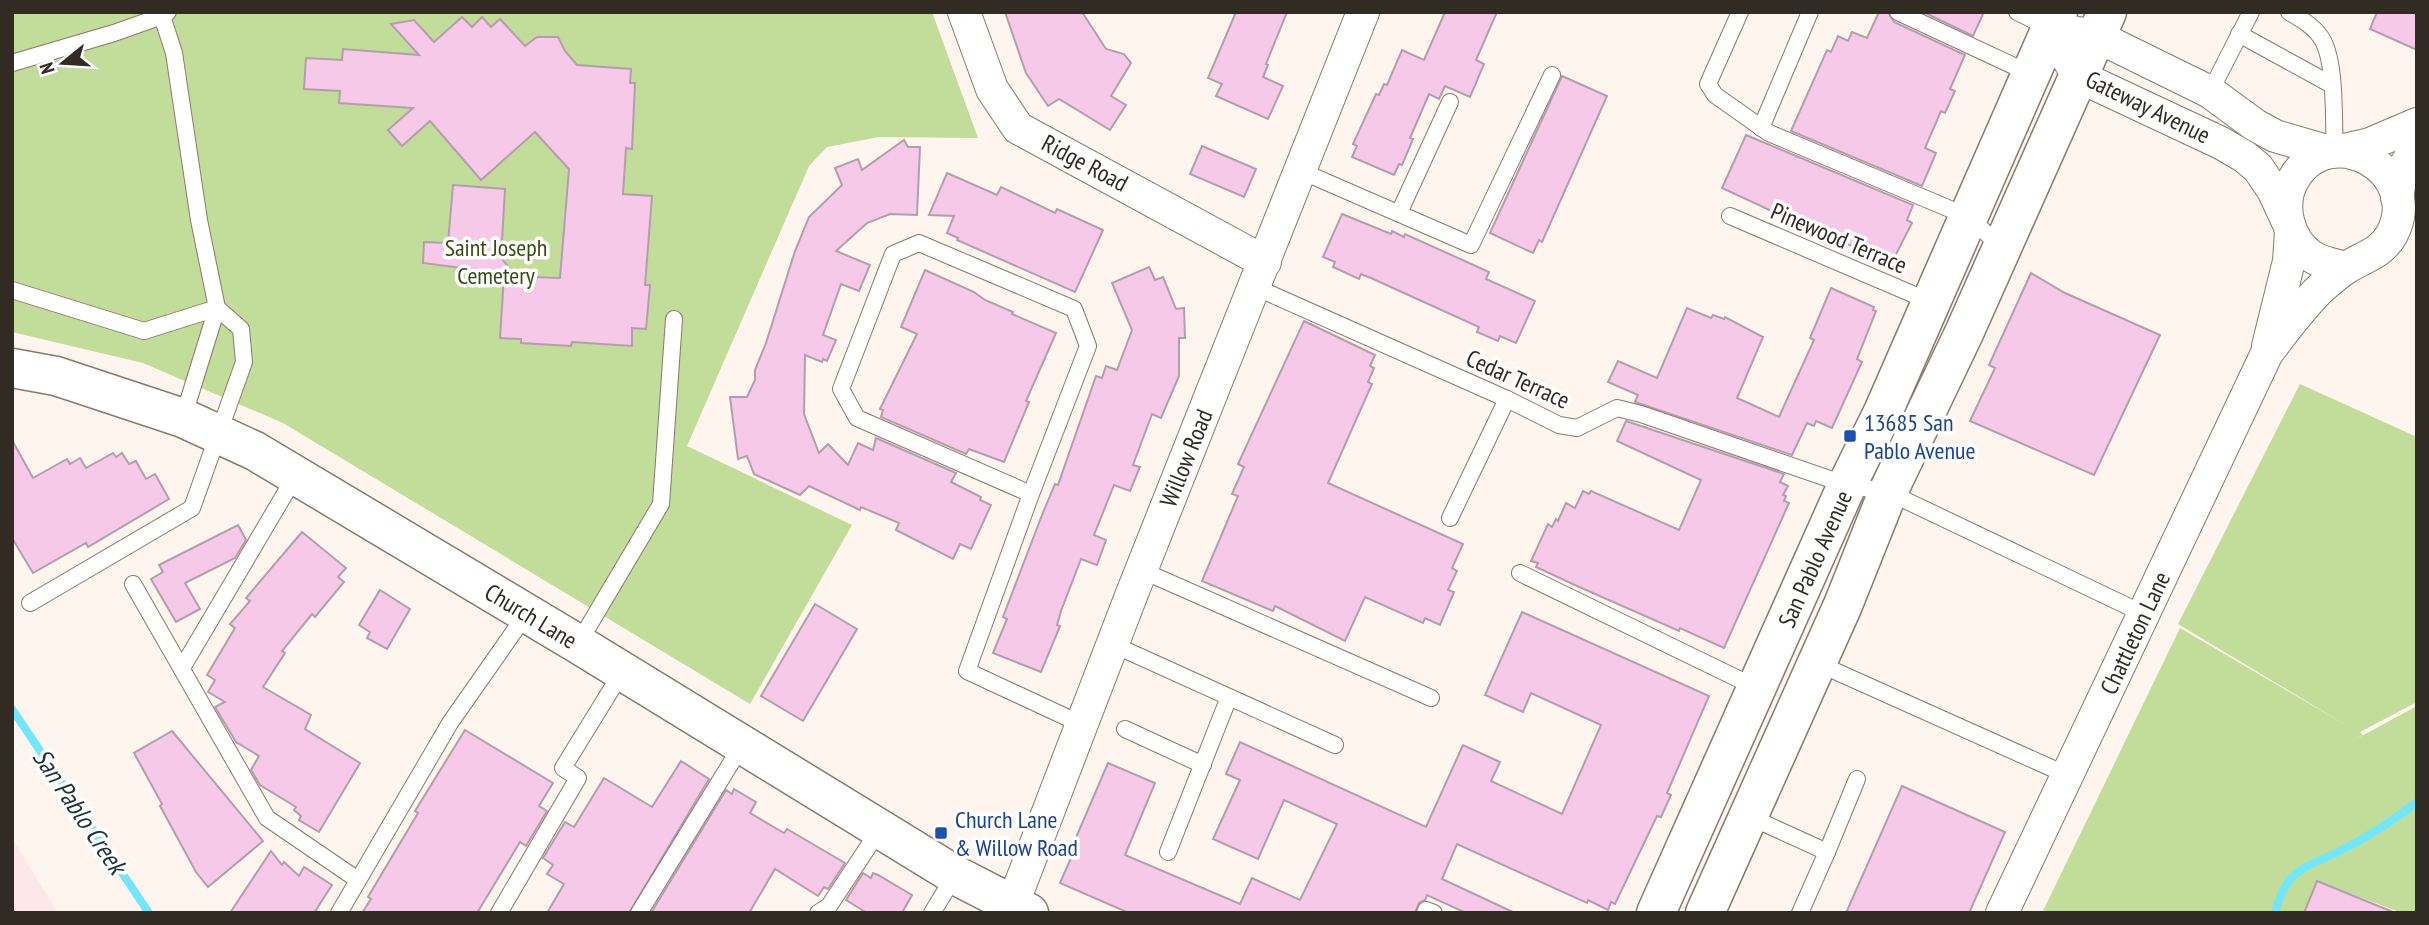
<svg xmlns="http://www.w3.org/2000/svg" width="2429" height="925" viewBox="0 0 2429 925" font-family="'PT Sans Narrow',sans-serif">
<rect width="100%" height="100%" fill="#fdf5ee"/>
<path fill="#fde7e8" d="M 12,838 L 58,913 L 12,913 Z"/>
<g fill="#c1dd99">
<path d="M 12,12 L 932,12 L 978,138 L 879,137 L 827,147 L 809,166 L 687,446 L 852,525 L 750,704 L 283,423 L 143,363 L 12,332 Z"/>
<path d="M 2300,384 L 2417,437 L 2417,702 L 2360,732 L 2363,735 L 2347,744 L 2417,706 L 2416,913 L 2402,913 L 2317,881 L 2304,913 L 2042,913 L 2180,628 L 2349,727 L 2178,624 Z"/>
</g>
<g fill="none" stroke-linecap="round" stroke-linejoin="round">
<g stroke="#70e7fc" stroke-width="8">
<path d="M 12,709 L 149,913"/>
<path d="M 2275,913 C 2278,902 2283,887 2291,878 C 2304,865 2322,860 2338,852 C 2366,838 2393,821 2417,802"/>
</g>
</g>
<g fill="#f7c9e9" stroke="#b39eac" stroke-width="2">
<path d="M 1005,12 L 1082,12 L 1106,49 L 1124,54 L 1131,63 L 1111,96 L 1126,105 L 1110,130 L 1059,99 L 1048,106 L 1026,73 Z"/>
<path d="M 1236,12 L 1287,12 L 1266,64 L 1268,65 L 1263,77 L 1283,86 L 1268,119 L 1216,96 L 1222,84 L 1208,78 Z"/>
<path d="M 1445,12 L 1497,12 L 1476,60 L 1484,64 L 1470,97 L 1445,86 L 1439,99 L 1429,94 L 1410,138 L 1413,139 L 1402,165 L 1399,164 L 1394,175 L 1352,157 L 1357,146 L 1353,144 L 1376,94 L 1379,95 L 1384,84 L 1387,85 L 1402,50 L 1424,60 Z"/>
<path d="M 1879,12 L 1888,12 L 1894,22 L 1965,55 L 1950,89 L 1955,91 L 1945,113 L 1941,111 L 1925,148 L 1936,153 L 1922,186 L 1791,131 L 1827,50 L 1831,52 L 1838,36 L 1848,41 L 1852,32 L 1867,38 Z"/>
<path d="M 1923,12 L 1984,12 L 1973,36 Z"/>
<path d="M 2377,12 L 2417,12 L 2417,50 L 2370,29 Z"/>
<path d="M 462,17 L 472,27 L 482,17 L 491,27 L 500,19 L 525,46 L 537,37 L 558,37 L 565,51 L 577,65 L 631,69 L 630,83 L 635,83 L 632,149 L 626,148 L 623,194 L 652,196 L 645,285 L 650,285 L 646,329 L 632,328 L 632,346 L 572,342 L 571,346 L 521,343 L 521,339 L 500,338 L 504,276 L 560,278 L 569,169 L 535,132 L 481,180 L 430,121 L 402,146 L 388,130 L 413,108 L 339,103 L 340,91 L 304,89 L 306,58 L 342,60 L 343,49 L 419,55 L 391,24 L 414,20 L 434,42 Z"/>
<path d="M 1562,76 L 1607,96 L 1542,242 L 1539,240 L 1533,253 L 1490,233 Z"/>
<path d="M 1746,135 L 1913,205 L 1907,220 L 1912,223 L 1891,264 L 1841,241 L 1839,245 L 1792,224 L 1793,221 L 1722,188 Z"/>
<path d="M 904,140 L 908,147 L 920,147 L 917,215 L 890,214 L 867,223 L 836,251 L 870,265 L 859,291 L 841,284 L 823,335 L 836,340 L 827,361 L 823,359 L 822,362 L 805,355 L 804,414 L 819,453 L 828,444 L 848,465 L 858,443 L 873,450 L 876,438 L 956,473 L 951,482 L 981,497 L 980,500 L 991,505 L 971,549 L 960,544 L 953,559 L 896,530 L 899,523 L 861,507 L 860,510 L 809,486 L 800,495 L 754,474 L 747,456 L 738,459 L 730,397 L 747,397 L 755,380 L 755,370 L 766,343 L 795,251 L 809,217 L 842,185 L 835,168 L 858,159 L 862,170 Z"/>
<path d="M 1202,146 L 1256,169 L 1244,197 L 1190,174 Z"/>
<path d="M 947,173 L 997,195 L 1001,187 L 1055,213 L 1057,209 L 1103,230 L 1075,292 L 957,240 L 958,238 L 947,233 L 954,216 L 929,215 Z"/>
<path d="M 453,185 L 505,189 L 501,258 L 515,275 L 423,263 L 424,242 L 448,243 Z"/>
<path d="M 1342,214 L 1391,234 L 1392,231 L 1404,237 L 1405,234 L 1489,272 L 1486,279 L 1535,301 L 1516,343 L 1500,336 L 1498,341 L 1477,332 L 1479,327 L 1371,278 L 1361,274 L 1359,279 L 1333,267 L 1335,262 L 1323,257 Z"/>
<path d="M 1149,267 L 1155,280 L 1163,277 L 1176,309 L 1184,308 L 1185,338 L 1179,338 L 1179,376 L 1161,418 L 1152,414 L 1133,465 L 1140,467 L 1130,491 L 1114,485 L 1094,535 L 1106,540 L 1097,565 L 1081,559 L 1061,611 L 1057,625 L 1060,626 L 1041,672 L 993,653 L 1007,619 L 1003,617 L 1042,515 L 1055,484 L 1058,485 L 1096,376 L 1102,378 L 1106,366 L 1117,370 L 1132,330 L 1112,283 Z"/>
<path d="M 925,270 L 974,292 L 985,300 L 1013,312 L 1012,314 L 1056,333 L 1026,401 L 1029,402 L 1004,462 L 969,449 L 966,454 L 881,417 L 883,410 L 880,409 L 917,334 L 901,327 Z"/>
<path d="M 2031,273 L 2065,293 L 2160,335 L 2094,475 L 1970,421 L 1995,368 L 1989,365 Z"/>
<path d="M 1831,288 L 1874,307 L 1873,310 L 1876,311 L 1857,359 L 1862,362 L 1832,428 L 1816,421 L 1814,426 L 1807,423 L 1792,455 L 1635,402 L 1638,395 L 1608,382 L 1618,361 L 1657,378 L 1687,308 L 1711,318 L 1713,315 L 1724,319 L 1725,317 L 1763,337 L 1737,398 L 1779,417 L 1814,340 L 1810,338 Z"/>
<path d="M 1304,321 L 1375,355 L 1370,366 L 1374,368 L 1368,382 L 1372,384 L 1328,483 L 1463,544 L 1452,568 L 1457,571 L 1448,590 L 1454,592 L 1440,625 L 1425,618 L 1423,623 L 1365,597 L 1345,641 L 1275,606 L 1273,611 L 1202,581 L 1238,496 L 1232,494 L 1244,467 L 1238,464 Z"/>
<path d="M 1626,421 L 1784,474 L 1780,482 L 1788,486 L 1783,495 L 1786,496 L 1784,501 L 1789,503 L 1724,648 L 1680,628 L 1679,631 L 1577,586 L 1536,567 L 1538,563 L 1531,561 L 1548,524 L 1552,527 L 1556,519 L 1558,521 L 1566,503 L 1575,508 L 1583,491 L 1589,494 L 1591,491 L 1679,530 L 1701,480 L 1617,441 Z"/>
<path d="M 12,440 L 33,478 L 67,459 L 70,464 L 80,458 L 86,468 L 113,453 L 116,457 L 122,453 L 129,464 L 136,461 L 146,479 L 155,474 L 169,499 L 88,547 L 86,543 L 33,573 L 12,538 Z"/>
<path d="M 238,525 L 246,540 L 235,558 L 185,583 L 200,609 L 176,622 L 151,579 L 163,572 L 159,565 Z"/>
<path d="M 302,532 L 346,568 L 338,577 L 344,582 L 315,617 L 312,614 L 282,651 L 285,653 L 263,687 L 311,715 L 305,729 L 360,763 L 319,832 L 299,820 L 301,816 L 294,810 L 296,807 L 260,785 L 251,770 L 259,756 L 236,742 L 215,707 L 225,702 L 208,692 L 215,680 L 207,675 L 235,628 L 230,624 L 250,601 L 246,598 Z"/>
<path d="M 380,590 L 410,609 L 387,649 L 367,638 L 370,632 L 359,625 Z"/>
<path d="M 815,604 L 857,629 L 803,721 L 761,696 Z"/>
<path d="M 1522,612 L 1709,696 L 1667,793 L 1671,795 L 1661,817 L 1657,816 L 1615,904 L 1611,902 L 1608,910 L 1588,900 L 1587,903 L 1457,844 L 1442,879 L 1515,913 L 1466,913 L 1427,895 L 1425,900 L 1419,903 L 1415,913 L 1129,913 L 1060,883 L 1078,842 L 1075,840 L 1108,763 L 1155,783 L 1125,855 L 1240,904 L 1252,878 L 1300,900 L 1337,824 L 1284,800 L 1258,859 L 1213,839 L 1240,780 L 1226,774 L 1240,742 L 1426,827 L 1463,745 L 1500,762 L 1491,781 L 1562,814 L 1601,725 L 1531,693 L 1523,712 L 1485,695 Z"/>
<path d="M 465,730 L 553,783 L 539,806 L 547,811 L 526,846 L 520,842 L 477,913 L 362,913 L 371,899 L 368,897 L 418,813 L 415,811 Z"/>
<path d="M 172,731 L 263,841 L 208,887 L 196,872 L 160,806 L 162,804 L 134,753 Z"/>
<path d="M 681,761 L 709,779 L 629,913 L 547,913 L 564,884 L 547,874 L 553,865 L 543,858 L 565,822 L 574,827 L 604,778 L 652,807 Z"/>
<path d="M 1902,786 L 2005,832 L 1969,913 L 1846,913 Z"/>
<path d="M 734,789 L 756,802 L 750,813 L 784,833 L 787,829 L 845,863 L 828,889 L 824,887 L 818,896 L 775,869 L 749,913 L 651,913 L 726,790 L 732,794 Z"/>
<path d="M 271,851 L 282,865 L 284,862 L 299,876 L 304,867 L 332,885 L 314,913 L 230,913 Z"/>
<path d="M 863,873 L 871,878 L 873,873 L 878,875 L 912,895 L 902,913 L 867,913 L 846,900 Z"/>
<path d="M 2317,881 L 2393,912 L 2393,913 L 2304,913 Z"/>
</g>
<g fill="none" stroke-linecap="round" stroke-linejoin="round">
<g stroke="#8b7a6a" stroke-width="18">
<g id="lane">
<path d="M 168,12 L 162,16 L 174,53 L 199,220 L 217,308 L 183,418"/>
<path d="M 1740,12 L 1708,84 L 1715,95 L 1769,133 L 1969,217 L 2002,248"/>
<path d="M 1898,12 L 2031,74"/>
<path d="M 2017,12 L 2050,28"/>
<path d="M 2289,12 C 2301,19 2312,25 2320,36 C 2337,58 2333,123 2335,151"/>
<path d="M 2239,34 L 2332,85"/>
<path d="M 12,63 L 114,33 L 162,16 L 160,12"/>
<path d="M 2210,92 L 2251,12"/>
<path d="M 1761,128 L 1810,12"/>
<path d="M 1301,171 L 1471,245 L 1552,75"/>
<path d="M 1399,213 L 1450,102"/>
<path d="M 1730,216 L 1931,302"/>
<path d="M 1255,287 L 1507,399 L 1559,425 L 1577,428 L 1617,408 L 1641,414 L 1847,485 L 1888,492 L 2144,614"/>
<path d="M 12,290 L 144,331 L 217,308"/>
<path d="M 1031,494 L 857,418 L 841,389 L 893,254 L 919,243 L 1074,309 L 1088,346 L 1031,494 L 967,671 L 1081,724"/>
<path d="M 1450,518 L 1507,399"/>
<path d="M 1141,570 L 1431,698"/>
<path d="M 1520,573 L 1757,688"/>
<path d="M 133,584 L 267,818 L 358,880"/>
<path d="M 30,603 L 192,508 L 244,362 L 241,329 L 217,308"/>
<path d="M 578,644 L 661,504 L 674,319"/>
<path d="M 1112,644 L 1335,745"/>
<path d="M 1817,663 L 2067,775"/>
<path d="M 182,668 L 296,475"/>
<path d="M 1125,729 L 1203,765"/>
<path d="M 1748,816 L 1827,852 L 1800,913"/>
<path d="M 1168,852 L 1229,697"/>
<path d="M 1827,852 L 1857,779"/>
<path d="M 339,913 L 450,723 L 527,613"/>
<path d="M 499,913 L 578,778 L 563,768 L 622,672"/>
<path d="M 639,913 L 742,745"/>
<path d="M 818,913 L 829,906 L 880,829"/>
<path d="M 932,913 L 955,875"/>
<path d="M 1425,913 L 1426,910 L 1434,913"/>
</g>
</g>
<g stroke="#8b7a6a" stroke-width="34">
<g id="street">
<path d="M 964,12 L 992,89 L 1018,128 L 1265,262"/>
<path d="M 2050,28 L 2078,76 L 2221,143 L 2245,157 L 2258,168 L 2273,190 L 2287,220"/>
<path d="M 2072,32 L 2096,36 L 2210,92 L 2255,125 L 2275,136 L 2330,152"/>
<path d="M 2339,151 L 2370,144 L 2417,124"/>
<path d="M 2397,198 C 2400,178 2403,164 2417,149"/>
<path d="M 2268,346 L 2289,261 L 2291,231"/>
<path d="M 1012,906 L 1131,596 L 1363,12"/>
<path d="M 2002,913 L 2267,353 C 2284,331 2301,307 2321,288 C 2329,281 2338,273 2346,268 C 2363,257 2382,253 2392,234 C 2425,171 2329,116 2293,180 C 2279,205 2288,240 2311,256 C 2321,263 2335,265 2346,268"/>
</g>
</g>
<g stroke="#8b7a6a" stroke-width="41">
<path id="secondary" d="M 12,368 L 56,376 L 183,418 L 255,451 L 578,644 L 955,875 L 1029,913"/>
</g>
<g stroke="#8b7a6a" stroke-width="41">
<g id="primary">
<path d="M 1656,913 L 1847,485 L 1883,412 L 2058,12"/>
<path d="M 1705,913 L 1843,605 L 1888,492 L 1964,333 L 2107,12"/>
</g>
</g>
<use href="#lane" stroke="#fff" stroke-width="16"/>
<use href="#street" stroke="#fff" stroke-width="32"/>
<use href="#secondary" stroke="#fff" stroke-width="38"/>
<use href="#primary" stroke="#fff" stroke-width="38"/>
</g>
<g fill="#1a4fb4" stroke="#fff" stroke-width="2.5">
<rect x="1843" y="429" width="14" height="14" rx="3.5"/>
<rect x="934" y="826" width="14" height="14" rx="3.5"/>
</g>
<g text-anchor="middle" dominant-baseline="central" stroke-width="7" stroke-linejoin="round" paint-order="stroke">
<g font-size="24" fill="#322b24" stroke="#fff">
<text transform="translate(2148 107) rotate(26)">Gateway Avenue</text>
<text transform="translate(1085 163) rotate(28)">Ridge Road</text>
<text transform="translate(1839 238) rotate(23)">Pinewood Terrace</text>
<text transform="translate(1518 379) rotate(24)">Cedar Terrace</text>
<text transform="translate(1186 458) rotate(-68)">Willow Road</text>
<text transform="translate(1815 559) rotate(-66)">San Pablo Avenue</text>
<text transform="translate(531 616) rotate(31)">Church Lane</text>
<text transform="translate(2135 633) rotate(-65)">Chattleton Lane</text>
</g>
<g font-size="24" fill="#374a11" stroke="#fff">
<text x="496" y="247">Saint Joseph<tspan x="496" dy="28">Cemetery</tspan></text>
</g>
<g font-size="24" fill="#164399" stroke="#fff" text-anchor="start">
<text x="1864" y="422">13685 San<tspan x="1864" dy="28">Pablo Avenue</tspan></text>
<text x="955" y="819">Church Lane<tspan x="955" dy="28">&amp; Willow Road</tspan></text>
</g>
<g font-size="26" font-style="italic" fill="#1e3337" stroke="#fff">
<text transform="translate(80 811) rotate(56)">San Pablo Creek</text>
</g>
</g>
<rect width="2429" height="925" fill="none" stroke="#322b24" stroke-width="28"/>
<g transform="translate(63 63) rotate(252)" stroke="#ffffff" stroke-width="5" paint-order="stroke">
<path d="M0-5L12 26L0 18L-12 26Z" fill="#322b24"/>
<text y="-10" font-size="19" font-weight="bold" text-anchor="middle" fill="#322b24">N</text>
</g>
</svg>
